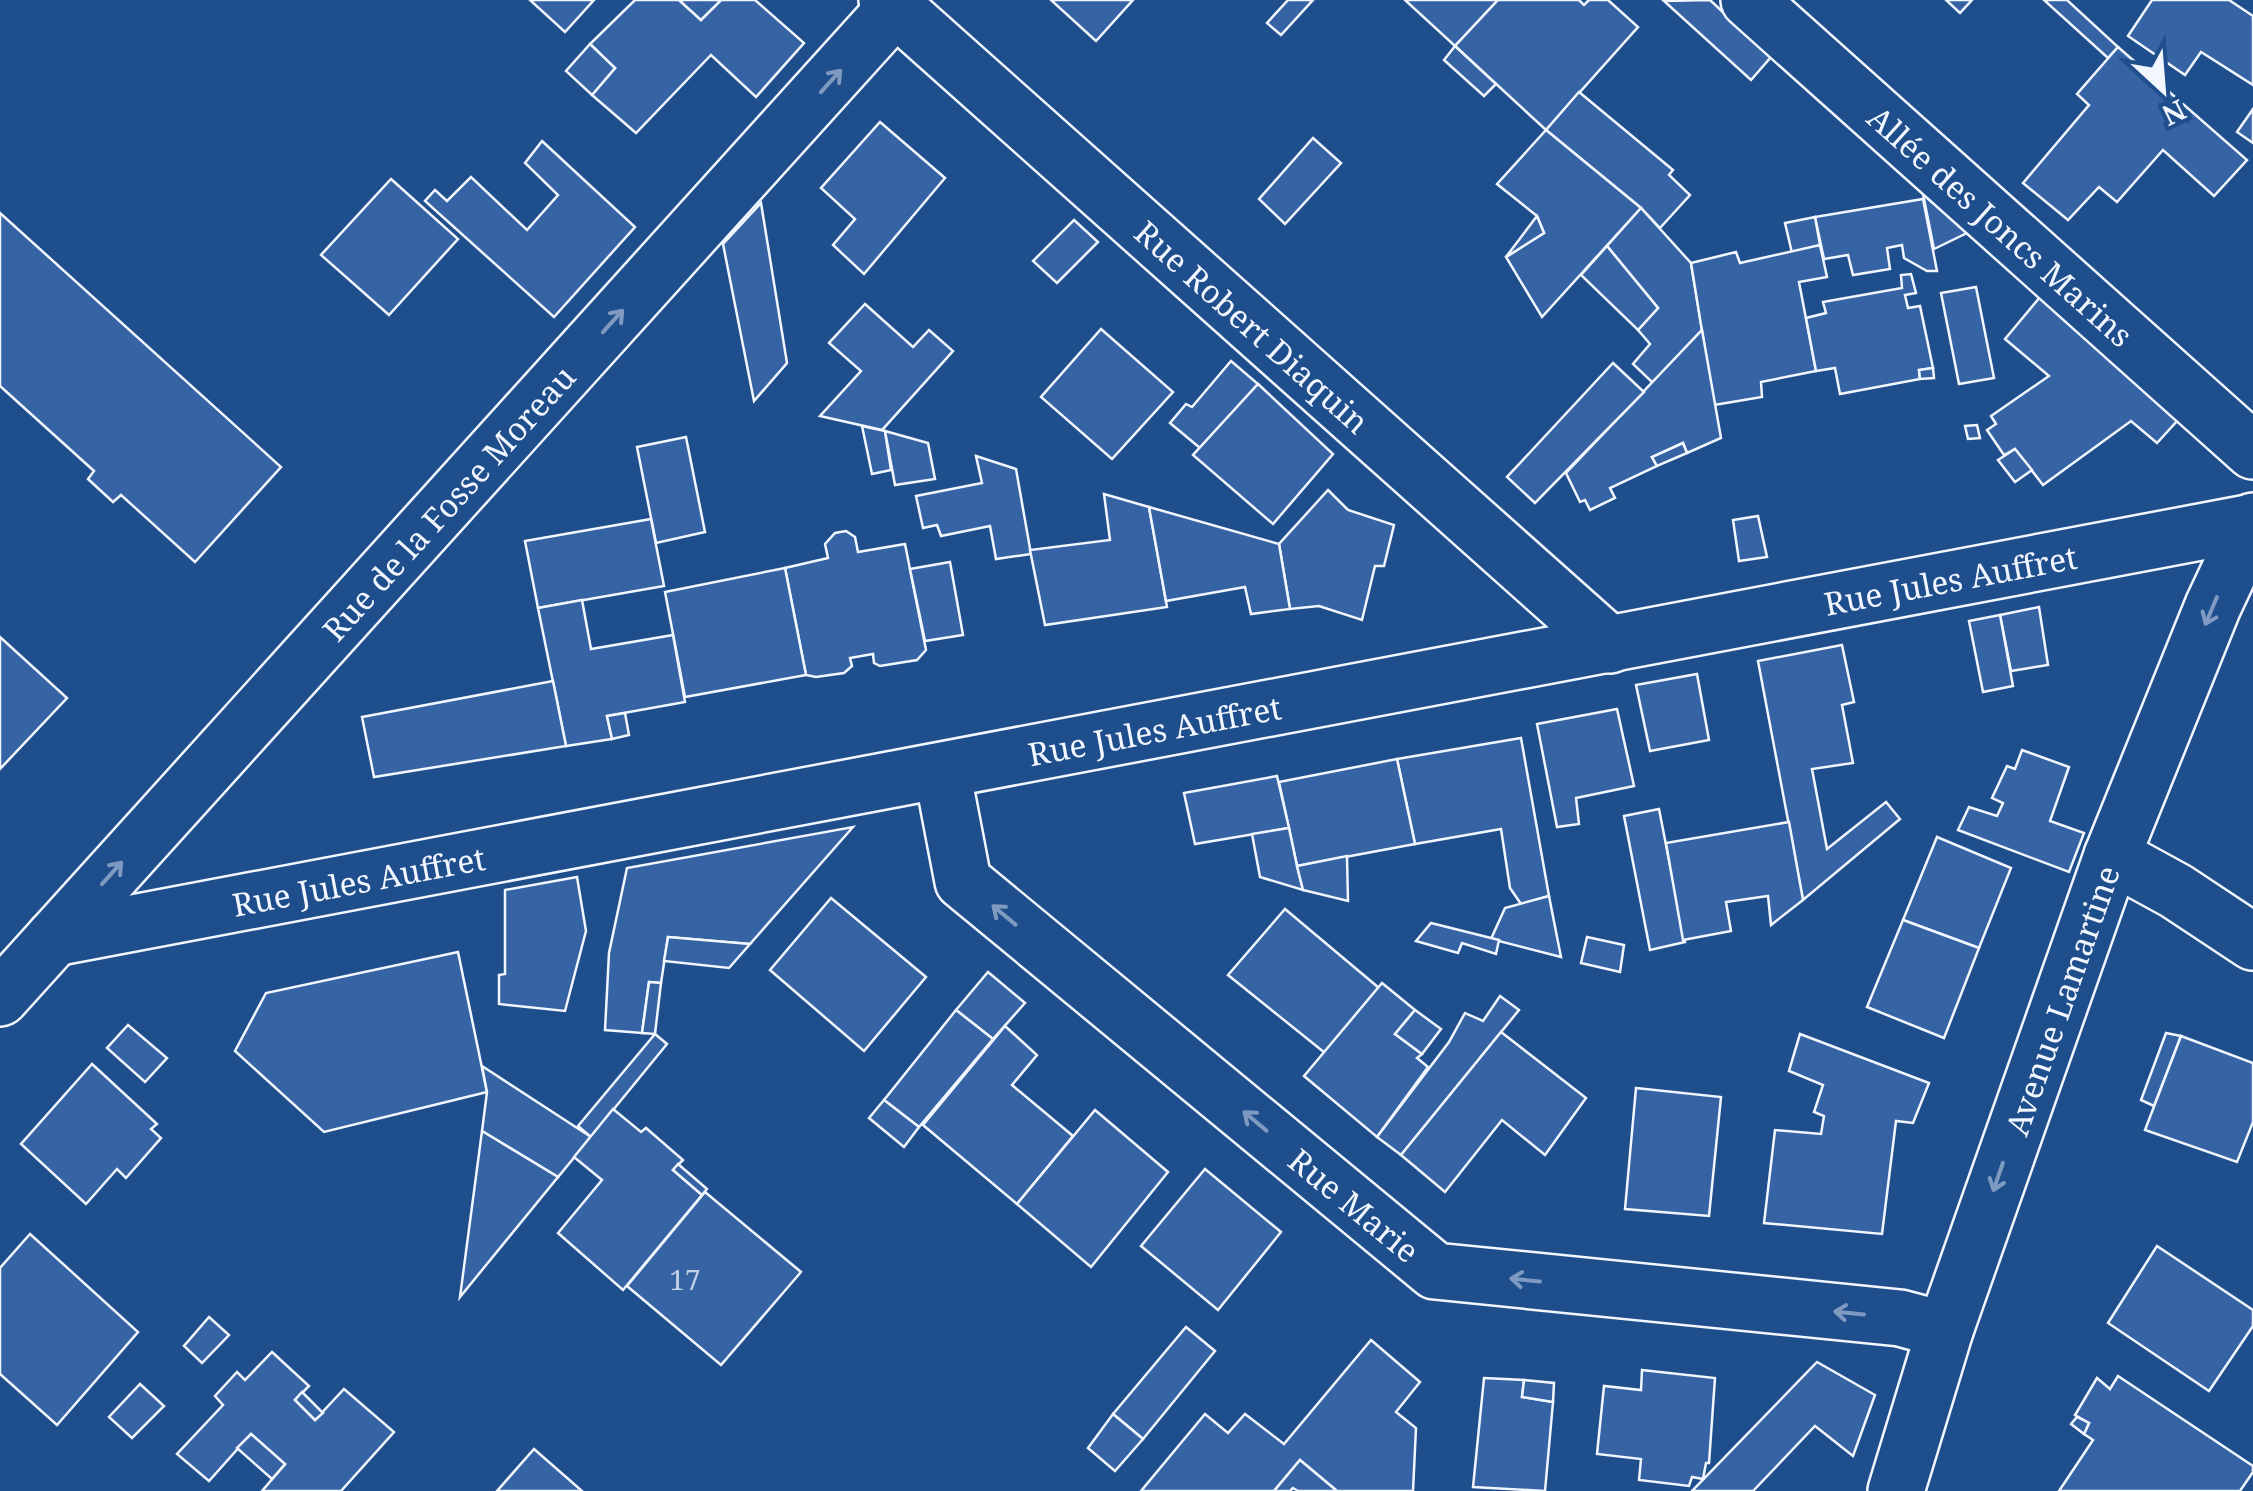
<svg xmlns="http://www.w3.org/2000/svg" width="2253" height="1491" viewBox="0 0 2253 1491" font-family="'Noto Serif',serif">
<rect width="100%" height="100%" fill="#1f4e8c"/>
<g fill="#3563a3" stroke="#f2f6ff" stroke-width="2.5">
<path d="M 530,0 L 594,0 L 565,32 Z"/>
<path d="M 635,0 L 679,0 L 701,20 L 721,0 L 755,0 L 804,43 L 756,97 L 711,55 L 636,133 L 592,95 L 615,68 L 590,44 Z"/>
<path d="M 679,0 L 721,0 L 701,20 Z"/>
<path d="M 1051,0 L 1133,0 L 1096,41 Z"/>
<path d="M 1288,0 L 1313,0 L 1281,35 L 1267,23 Z"/>
<path d="M 1405,0 L 1498,0 L 1455,46 Z"/>
<path d="M 1498,0 L 1579,0 L 1584,5 L 1589,0 L 1608,0 L 1638,27 L 1546,130 L 1455,46 Z"/>
<path d="M 1710,0 L 1771,57 L 1751,80 L 1664,1 Z"/>
<path d="M 1946,0 L 1972,0 L 1960,13 Z"/>
<path d="M 2044,0 L 2067,0 L 2118,47 L 2108,58 Z"/>
<path d="M 2152,0 L 2229,0 L 2253,16 L 2253,85 L 2201,52 L 2185,75 L 2128,36 Z"/>
<path d="M 590,44 L 615,68 L 592,95 L 566,71 Z"/>
<path d="M 1455,46 L 1496,84 L 1484,96 L 1444,60 Z"/>
<path d="M 2118,47 L 2247,160 L 2214,196 L 2163,150 L 2117,202 L 2099,187 L 2068,220 L 2023,183 L 2089,105 L 2077,94 Z"/>
<path d="M 1579,92 L 1673,170 L 1669,175 L 1690,195 L 1660,228 L 1641,208 L 1546,130 Z"/>
<path d="M 2253,109 L 2253,143 L 2237,132 Z"/>
<path d="M 880,122 L 945,178 L 864,274 L 833,245 L 855,219 L 821,188 Z"/>
<path d="M 1546,130 L 1641,208 L 1542,317 L 1506,257 L 1544,233 L 1537,216 L 1497,184 Z"/>
<path d="M 1313,138 L 1341,163 L 1285,224 L 1259,199 Z"/>
<path d="M 542,141 L 635,227 L 554,317 L 425,201 L 435,190 L 447,201 L 471,177 L 527,230 L 558,195 L 525,163 Z"/>
<path d="M 391,179 L 458,239 L 389,315 L 321,255 Z"/>
<path d="M 1923,194 L 1967,233 L 1934,249 Z"/>
<path d="M 1923,199 L 1937,271 L 1927,271 L 1904,258 L 1902,245 L 1887,248 L 1890,269 L 1853,275 L 1848,255 L 1824,259 L 1815,217 Z"/>
<path d="M 761,203 L 787,363 L 754,401 L 723,244 Z"/>
<path d="M 1641,208 L 1691,263 L 1702,330 L 1653,383 L 1633,364 L 1650,344 L 1638,330 L 1658,308 L 1607,246 Z"/>
<path d="M 0,213 L 281,467 L 195,562 L 121,495 L 113,502 L 88,479 L 94,471 L 0,386 Z"/>
<path d="M 1537,216 L 1544,233 L 1506,257 Z"/>
<path d="M 1815,217 L 1820,245 L 1792,253 L 1785,223 Z"/>
<path d="M 1074,220 L 1098,242 L 1057,283 L 1033,261 Z"/>
<path d="M 1820,245 L 1827,277 L 1799,282 L 1816,371 L 1761,382 L 1762,397 L 1714,405 L 1691,263 L 1736,252 L 1740,263 Z"/>
<path d="M 1607,246 L 1658,308 L 1638,330 L 1581,275 Z"/>
<path d="M 1911,274 L 1916,293 L 1905,295 L 1908,308 L 1920,306 L 1933,368 L 1919,370 L 1920,379 L 1840,394 L 1835,368 L 1816,371 L 1806,318 L 1826,313 L 1823,302 L 1902,288 L 1901,275 Z"/>
<path d="M 1976,287 L 1994,378 L 1959,384 L 1941,293 Z"/>
<path d="M 2040,297 L 2177,421 L 2157,443 L 2131,421 L 2043,485 L 2015,449 L 2004,455 L 1987,430 L 1996,424 L 1991,416 L 2049,376 L 2005,339 Z"/>
<path d="M 865,304 L 913,347 L 929,330 L 953,351 L 882,430 L 820,416 L 861,371 L 829,343 Z"/>
<path d="M 1101,329 L 1173,392 L 1112,459 L 1041,397 Z"/>
<path d="M 1702,330 L 1721,438 L 1687,453 L 1683,443 L 1652,457 L 1657,466 L 1610,488 L 1615,498 L 1590,510 L 1585,500 L 1580,502 L 1566,473 Z"/>
<path d="M 1231,361 L 1258,384 L 1200,448 L 1170,423 L 1186,404 L 1192,407 Z"/>
<path d="M 1613,363 L 1644,392 L 1535,503 L 1507,477 Z"/>
<path d="M 1933,368 L 1934,378 L 1920,379 L 1919,370 Z"/>
<path d="M 1258,384 L 1333,454 L 1273,524 L 1193,455 Z"/>
<path d="M 1977,425 L 1980,438 L 1968,439 L 1965,426 Z"/>
<path d="M 862,426 L 885,431 L 891,470 L 872,474 Z"/>
<path d="M 885,431 L 928,443 L 935,479 L 895,485 Z"/>
<path d="M 686,437 L 705,532 L 656,543 L 637,447 Z"/>
<path d="M 1683,443 L 1687,453 L 1657,466 L 1652,457 Z"/>
<path d="M 2015,449 L 2032,470 L 2015,482 L 1998,460 Z"/>
<path d="M 976,456 L 1016,469 L 1031,554 L 996,559 L 990,526 L 941,536 L 937,525 L 923,528 L 916,496 L 982,483 Z"/>
<path d="M 1328,490 L 1348,510 L 1394,525 L 1384,566 L 1375,566 L 1362,620 L 1319,606 L 1290,609 L 1279,544 Z"/>
<path d="M 1104,494 L 1149,507 L 1167,607 L 1045,625 L 1030,550 L 1110,540 Z"/>
<path d="M 1149,507 L 1279,544 L 1290,609 L 1251,614 L 1245,587 L 1166,601 Z"/>
<path d="M 1758,516 L 1767,557 L 1739,561 L 1733,520 Z"/>
<path d="M 651,519 L 664,586 L 538,608 L 525,541 Z"/>
<path d="M 846,531 L 855,537 L 858,552 L 905,544 L 926,650 L 917,660 L 880,666 L 874,663 L 873,654 L 850,658 L 852,666 L 844,673 L 816,677 L 806,675 L 785,568 L 828,558 L 825,544 L 835,533 Z"/>
<path d="M 950,562 L 963,635 L 925,641 L 910,569 Z"/>
<path d="M 785,568 L 806,675 L 685,697 L 665,592 Z"/>
<path d="M 582,600 L 591,649 L 673,635 L 685,702 L 607,716 L 612,739 L 566,746 L 538,608 Z"/>
<path d="M 2039,607 L 2048,665 L 2011,671 L 2000,615 Z"/>
<path d="M 2000,615 L 2013,686 L 1983,692 L 1969,621 Z"/>
<path d="M 0,637 L 67,698 L 0,769 Z"/>
<path d="M 1842,645 L 1854,702 L 1842,705 L 1853,763 L 1812,769 L 1827,849 L 1886,802 L 1900,819 L 1803,900 L 1758,661 Z"/>
<path d="M 1697,674 L 1709,740 L 1650,751 L 1636,685 Z"/>
<path d="M 553,681 L 566,746 L 374,777 L 362,717 Z"/>
<path d="M 1617,709 L 1634,786 L 1576,798 L 1579,824 L 1557,827 L 1537,724 Z"/>
<path d="M 625,713 L 629,735 L 612,739 L 607,716 Z"/>
<path d="M 1521,738 L 1549,896 L 1521,904 L 1510,888 L 1501,829 L 1415,844 L 1397,759 Z"/>
<path d="M 2022,750 L 2069,767 L 2050,821 L 2084,833 L 2069,872 L 1958,830 L 1969,807 L 1997,816 L 2003,803 L 1992,798 L 2007,766 L 2015,769 Z"/>
<path d="M 1397,759 L 1415,844 L 1297,866 L 1279,782 Z"/>
<path d="M 1277,776 L 1289,828 L 1195,844 L 1184,793 Z"/>
<path d="M 1659,809 L 1685,942 L 1650,950 L 1624,816 Z"/>
<path d="M 1789,822 L 1803,900 L 1771,925 L 1768,896 L 1726,902 L 1731,931 L 1683,940 L 1666,843 Z"/>
<path d="M 853,827 L 750,944 L 668,937 L 661,983 L 649,982 L 642,1033 L 605,1030 L 609,953 L 627,868 Z"/>
<path d="M 1289,828 L 1297,866 L 1303,890 L 1260,877 L 1252,834 Z"/>
<path d="M 1937,837 L 2011,868 L 1979,948 L 1903,920 Z"/>
<path d="M 1347,856 L 1348,901 L 1303,890 L 1297,866 Z"/>
<path d="M 577,877 L 586,931 L 565,1011 L 499,1004 L 499,975 L 505,974 L 505,890 Z"/>
<path d="M 1549,896 L 1561,957 L 1491,939 L 1505,908 Z"/>
<path d="M 831,898 L 926,977 L 864,1051 L 770,970 Z"/>
<path d="M 1285,909 L 1379,988 L 1325,1053 L 1228,975 Z"/>
<path d="M 1903,920 L 1979,948 L 1944,1038 L 1867,1007 Z"/>
<path d="M 1431,923 L 1499,940 L 1496,954 L 1462,943 L 1458,953 L 1416,941 Z"/>
<path d="M 668,937 L 750,944 L 729,968 L 664,961 Z"/>
<path d="M 1587,937 L 1624,945 L 1620,972 L 1581,963 Z"/>
<path d="M 458,952 L 487,1092 L 324,1132 L 235,1051 L 266,993 Z"/>
<path d="M 988,972 L 1025,1003 L 993,1039 L 956,1010 Z"/>
<path d="M 649,982 L 661,983 L 655,1034 L 642,1033 Z"/>
<path d="M 1382,983 L 1415,1010 L 1395,1034 L 1422,1054 L 1417,1058 L 1428,1067 L 1377,1137 L 1304,1076 Z"/>
<path d="M 1500,996 L 1519,1010 L 1401,1155 L 1377,1137 L 1449,1042 L 1465,1013 L 1483,1021 Z"/>
<path d="M 956,1010 L 993,1039 L 919,1127 L 884,1100 Z"/>
<path d="M 1415,1010 L 1441,1029 L 1422,1054 L 1395,1034 Z"/>
<path d="M 128,1025 L 167,1058 L 145,1082 L 107,1048 Z"/>
<path d="M 1005,1026 L 1037,1055 L 1012,1085 L 1073,1136 L 1017,1204 L 923,1125 Z"/>
<path d="M 1501,1032 L 1586,1098 L 1545,1155 L 1502,1120 L 1445,1192 L 1401,1155 Z"/>
<path d="M 2166,1033 L 2181,1036 L 2154,1106 L 2141,1100 Z"/>
<path d="M 655,1034 L 667,1044 L 591,1137 L 578,1126 Z"/>
<path d="M 1800,1034 L 1929,1083 L 1913,1123 L 1896,1121 L 1882,1234 L 1764,1223 L 1775,1130 L 1821,1134 L 1824,1116 L 1814,1112 L 1823,1085 L 1789,1071 Z"/>
<path d="M 2181,1036 L 2253,1063 L 2253,1122 L 2237,1162 L 2145,1130 Z"/>
<path d="M 92,1064 L 157,1124 L 151,1129 L 161,1138 L 126,1178 L 117,1169 L 86,1204 L 21,1144 Z"/>
<path d="M 482,1066 L 591,1137 L 558,1177 L 482,1131 L 487,1092 Z"/>
<path d="M 1636,1088 L 1721,1097 L 1709,1216 L 1625,1209 Z"/>
<path d="M 884,1100 L 919,1127 L 904,1147 L 869,1118 Z"/>
<path d="M 613,1109 L 641,1132 L 646,1128 L 683,1160 L 673,1170 L 702,1195 L 623,1290 L 558,1233 L 602,1180 L 574,1157 Z"/>
<path d="M 1095,1110 L 1168,1172 L 1091,1267 L 1017,1204 Z"/>
<path d="M 482,1131 L 558,1177 L 460,1297 Z"/>
<path d="M 678,1164 L 707,1189 L 702,1195 L 673,1170 Z"/>
<path d="M 1205,1169 L 1281,1232 L 1218,1310 L 1141,1246 Z"/>
<path d="M 705,1192 L 801,1272 L 721,1365 L 627,1286 Z"/>
<path d="M 30,1234 L 138,1332 L 57,1425 L 0,1374 L 0,1268 Z"/>
<path d="M 2157,1246 L 2253,1310 L 2253,1326 L 2209,1391 L 2108,1323 Z"/>
<path d="M 209,1317 L 229,1335 L 202,1363 L 184,1346 Z"/>
<path d="M 1186,1327 L 1215,1351 L 1143,1439 L 1113,1414 Z"/>
<path d="M 1371,1340 L 1420,1382 L 1396,1412 L 1416,1428 L 1413,1491 L 1337,1491 L 1300,1460 L 1274,1491 L 1141,1491 L 1205,1414 L 1228,1433 L 1245,1414 L 1284,1444 Z"/>
<path d="M 272,1352 L 309,1386 L 295,1400 L 315,1420 L 344,1389 L 394,1432 L 341,1491 L 262,1491 L 285,1464 L 251,1434 L 209,1481 L 177,1454 L 223,1405 L 215,1396 L 237,1372 L 245,1380 Z"/>
<path d="M 1817,1362 L 1875,1395 L 1853,1456 L 1815,1426 L 1753,1491 L 1692,1491 Z"/>
<path d="M 1642,1370 L 1715,1378 L 1709,1463 L 1706,1463 L 1703,1479 L 1692,1477 L 1689,1486 L 1639,1480 L 1641,1459 L 1597,1454 L 1604,1386 L 1641,1390 Z"/>
<path d="M 2118,1376 L 2253,1466 L 2253,1472 L 2240,1491 L 2059,1491 L 2093,1440 L 2084,1434 L 2089,1423 L 2075,1415 L 2097,1378 L 2110,1389 Z"/>
<path d="M 1484,1378 L 1524,1380 L 1522,1397 L 1553,1402 L 1545,1491 L 1473,1487 Z"/>
<path d="M 1524,1380 L 1554,1383 L 1553,1402 L 1522,1397 Z"/>
<path d="M 140,1384 L 164,1406 L 132,1438 L 109,1417 Z"/>
<path d="M 302,1392 L 323,1413 L 315,1420 L 295,1400 Z"/>
<path d="M 1113,1414 L 1143,1439 L 1115,1471 L 1088,1448 Z"/>
<path d="M 2077,1417 L 2089,1423 L 2084,1434 L 2071,1424 Z"/>
<path d="M 251,1434 L 285,1464 L 272,1479 L 237,1448 Z"/>
<path d="M 534,1449 L 582,1491 L 497,1491 Z"/>
<path d="M 1300,1460 L 1337,1491 L 1298,1491 L 1293,1488 L 1290,1491 L 1274,1491 Z"/>
</g>
<g fill="none" stroke-linecap="round" stroke-linejoin="round">
<g stroke="#f2f6ff" stroke-width="60">
<g id="street">
<path id="s1" d="M 887,0 L 1610,645"/>
<path id="s2" d="M 1749,0 L 2253,451"/>
<path id="s3" d="M 942,771 L 963,881 L 1435,1271 L 1900,1318 L 1945,1330"/>
<path d="M 2112,856 L 2176,891 L 2253,942"/>
<path id="s4" d="M 54,938 L 2253,522"/>
<path id="s5" d="M 0,998 L 896,7"/>
<path id="s6" d="M 1896,1491 L 1945,1330 L 2112,856 L 2213,606 L 2253,521"/>
</g>
</g>
<use href="#street" stroke="#1f4e8c" stroke-width="55"/>
</g>
<defs><path id="oneway-shaft" d="M-6 0H5M1.5-3L5.5 0L1.5 3" fill="none" stroke-width="1.6" stroke-linecap="round" stroke-linejoin="round" transform="scale(2.5)"/></defs>
<g stroke="#7e9ac0">
<use href="#oneway-shaft" transform="translate(831 81) rotate(-48)"/>
<use href="#oneway-shaft" transform="translate(613 321) rotate(-48)"/>
<use href="#oneway-shaft" transform="translate(2211 611) rotate(113)"/>
<use href="#oneway-shaft" transform="translate(112 873) rotate(-48)"/>
<use href="#oneway-shaft" transform="translate(1004 915) rotate(-140)"/>
<use href="#oneway-shaft" transform="translate(1255 1121) rotate(-140)"/>
<use href="#oneway-shaft" transform="translate(1998 1177) rotate(109)"/>
<use href="#oneway-shaft" transform="translate(1525 1280) rotate(-174)"/>
<use href="#oneway-shaft" transform="translate(1849 1313) rotate(-174)"/>
</g>
<g text-anchor="middle" dominant-baseline="central" stroke-width="8" stroke-linejoin="round" paint-order="stroke">
<g font-size="28" fill="#c3d1e8">
<text x="685" y="1279">17</text>
</g>
<g font-size="32" fill="#f2f6ff" stroke="#1f4e8c">
<text stroke="none"><textPath href="#s2" startOffset="338">Allée des Joncs Marins</textPath></text>
<text stroke="none"><textPath href="#s1" startOffset="490">Rue Robert Diaquin</textPath></text>
<text stroke="none"><textPath href="#s5" startOffset="668">Rue de la Fosse Moreau</textPath></text>
<text stroke="none"><textPath href="#s4" startOffset="1930">Rue Jules Auffret</textPath></text>
<text stroke="none"><textPath href="#s4" startOffset="1120">Rue Jules Auffret</textPath></text>
<text stroke="none"><textPath href="#s4" startOffset="310">Rue Jules Auffret</textPath></text>
<text stroke="none"><textPath href="#s6" startOffset="518">Avenue Lamartine</textPath></text>
<text stroke="none"><textPath href="#s3" startOffset="620">Rue Marie</textPath></text>
</g>
</g>
<g transform="translate(2163 90) rotate(154)" stroke="#1f4e8c" stroke-width="8" paint-order="stroke">
<path d="M0-8L18 38L0 25L-18 38Z" fill="#f2f6ff"/>
<text y="-15" font-size="28" font-weight="bold" text-anchor="middle" fill="#f2f6ff">N</text>
</g>
</svg>
